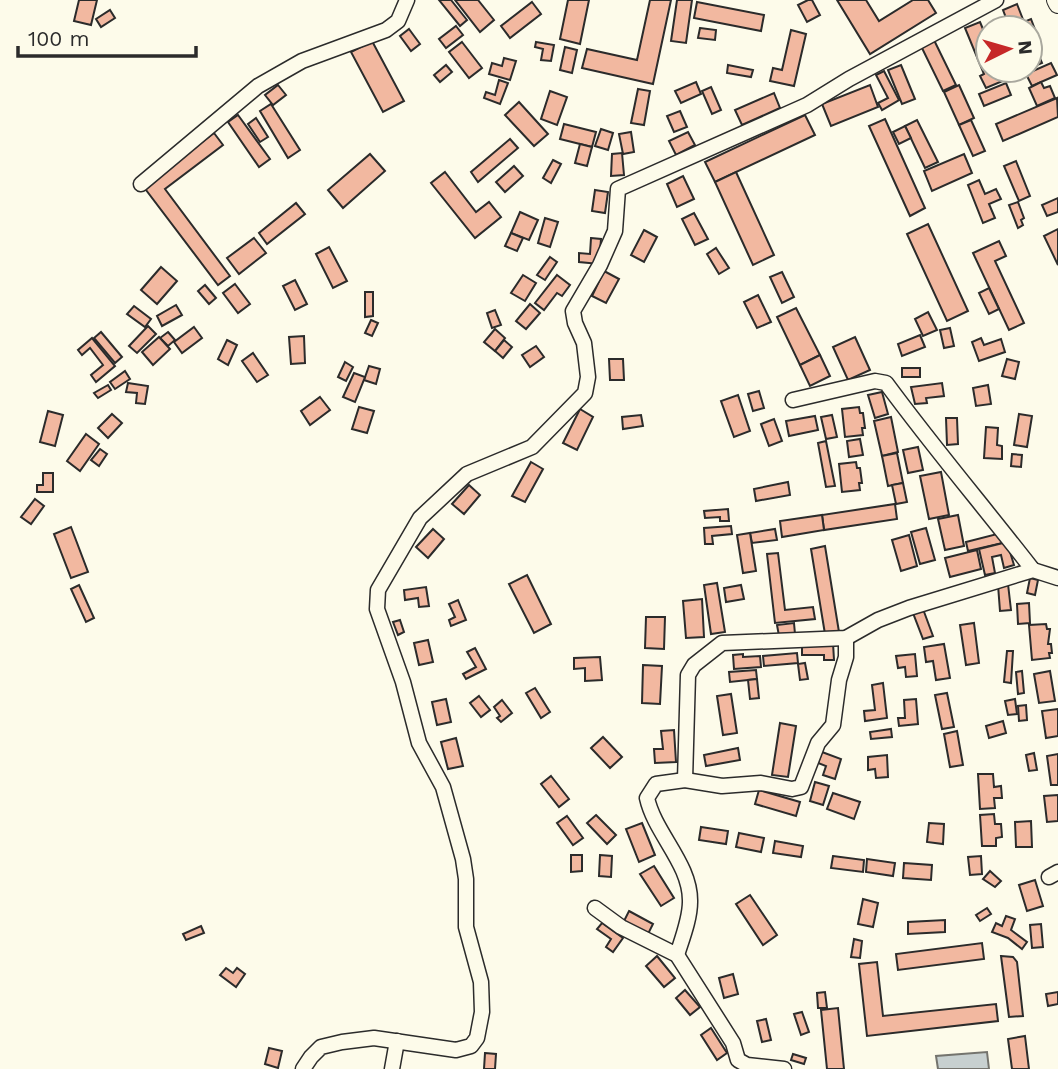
<svg xmlns="http://www.w3.org/2000/svg" width="1058" height="1069" viewBox="0 0 1058 1069" font-family="'Work Sans',sans-serif">
<rect width="100%" height="100%" fill="#fdfbea"/>
<path fill="#c7d0d0" stroke="#74746e" stroke-width="2" d="M 987,1052 L 989,1069 L 938,1069 L 936,1056 Z"/>
<g fill="#f2b8a0" stroke="#2b2b2b" stroke-width="2">
<path d="M 79,0 L 97,0 L 91,25 L 74,21 Z"/>
<path d="M 439,0 L 451,0 L 467,20 L 460,26 Z"/>
<path d="M 455,0 L 478,0 L 494,20 L 480,32 Z"/>
<path d="M 568,0 L 589,0 L 580,44 L 560,39 Z"/>
<path d="M 650,0 L 671,0 L 653,84 L 582,68 L 587,49 L 637,60 Z"/>
<path d="M 677,0 L 692,0 L 686,43 L 671,41 Z"/>
<path d="M 808,0 L 812,0 L 820,15 L 807,22 L 798,5 Z"/>
<path d="M 837,0 L 866,0 L 879,21 L 913,0 L 928,0 L 936,13 L 870,54 Z"/>
<path d="M 532,2 L 541,14 L 510,38 L 501,26 Z"/>
<path d="M 697,2 L 764,15 L 761,31 L 694,18 Z"/>
<path d="M 1017,4 L 1024,22 L 1031,19 L 1037,35 L 1031,37 L 1042,63 L 1030,68 L 1030,28 L 1010,28 L 1003,10 Z"/>
<path d="M 110,10 L 115,18 L 101,27 L 96,19 Z"/>
<path d="M 980,22 L 988,41 L 988,70 L 1000,70 L 1005,80 L 986,88 L 980,76 L 984,74 L 965,28 Z"/>
<path d="M 456,26 L 463,35 L 446,48 L 439,39 Z"/>
<path d="M 700,28 L 716,30 L 715,40 L 698,38 Z"/>
<path d="M 409,29 L 420,44 L 411,51 L 400,36 Z"/>
<path d="M 791,30 L 806,34 L 794,86 L 770,81 L 773,68 L 782,70 Z"/>
<path d="M 933,38 L 956,85 L 943,91 L 920,44 Z"/>
<path d="M 372,41 L 404,101 L 383,112 L 351,52 Z"/>
<path d="M 462,42 L 482,68 L 469,78 L 449,52 Z"/>
<path d="M 536,42 L 554,45 L 551,61 L 541,60 L 543,49 L 535,47 Z"/>
<path d="M 565,47 L 577,50 L 572,73 L 560,70 Z"/>
<path d="M 504,58 L 516,61 L 510,80 L 489,74 L 492,63 L 502,66 Z"/>
<path d="M 1051,63 L 1057,75 L 1032,86 L 1026,74 Z"/>
<path d="M 446,65 L 452,72 L 440,82 L 434,75 Z"/>
<path d="M 728,65 L 753,70 L 751,77 L 727,73 Z"/>
<path d="M 901,65 L 915,99 L 902,104 L 888,70 Z"/>
<path d="M 884,71 L 899,100 L 882,110 L 878,103 L 888,98 L 876,75 Z"/>
<path d="M 499,80 L 508,83 L 500,104 L 484,98 L 486,92 L 495,95 Z"/>
<path d="M 696,82 L 701,94 L 681,103 L 675,91 Z"/>
<path d="M 1041,82 L 1044,88 L 1050,86 L 1055,98 L 1037,106 L 1029,88 Z"/>
<path d="M 1006,83 L 1011,95 L 984,106 L 979,94 Z"/>
<path d="M 278,85 L 286,95 L 273,105 L 265,95 Z"/>
<path d="M 870,85 L 878,107 L 831,126 L 822,104 Z"/>
<path d="M 959,85 L 974,118 L 959,125 L 944,92 Z"/>
<path d="M 711,87 L 721,110 L 712,114 L 702,91 Z"/>
<path d="M 638,89 L 650,91 L 644,125 L 631,123 Z"/>
<path d="M 550,91 L 567,97 L 557,125 L 541,119 Z"/>
<path d="M 774,93 L 780,108 L 742,125 L 735,110 Z"/>
<path d="M 1057,98 L 1058,117 L 1003,141 L 996,124 Z"/>
<path d="M 519,102 L 548,134 L 534,146 L 505,115 Z"/>
<path d="M 271,104 L 300,150 L 288,158 L 260,111 Z"/>
<path d="M 680,111 L 687,127 L 674,132 L 667,116 Z"/>
<path d="M 238,115 L 270,159 L 259,167 L 228,122 Z"/>
<path d="M 805,115 L 815,135 L 715,182 L 705,162 Z"/>
<path d="M 256,118 L 268,137 L 260,142 L 248,124 Z"/>
<path d="M 885,119 L 925,208 L 910,216 L 869,126 Z"/>
<path d="M 917,120 L 938,162 L 925,168 L 905,126 Z"/>
<path d="M 971,120 L 985,151 L 973,156 L 959,125 Z"/>
<path d="M 564,124 L 596,132 L 592,147 L 560,139 Z"/>
<path d="M 905,126 L 911,138 L 899,144 L 893,132 Z"/>
<path d="M 601,129 L 613,133 L 608,150 L 595,146 Z"/>
<path d="M 631,132 L 634,152 L 623,154 L 619,134 Z"/>
<path d="M 688,132 L 695,145 L 676,155 L 669,141 Z"/>
<path d="M 214,133 L 223,145 L 165,189 L 230,276 L 218,285 L 143,186 Z"/>
<path d="M 510,139 L 518,148 L 478,182 L 471,172 Z"/>
<path d="M 580,144 L 592,147 L 587,166 L 575,163 Z"/>
<path d="M 622,153 L 624,175 L 611,176 L 612,154 Z"/>
<path d="M 370,154 L 385,171 L 343,208 L 328,190 Z"/>
<path d="M 964,154 L 972,173 L 932,191 L 924,171 Z"/>
<path d="M 553,160 L 561,164 L 551,183 L 543,178 Z"/>
<path d="M 1016,161 L 1030,196 L 1019,201 L 1004,166 Z"/>
<path d="M 514,166 L 523,176 L 505,192 L 496,182 Z"/>
<path d="M 445,172 L 476,212 L 489,202 L 501,217 L 475,238 L 431,183 Z"/>
<path d="M 736,172 L 774,255 L 753,265 L 715,182 Z"/>
<path d="M 683,176 L 694,199 L 677,207 L 667,184 Z"/>
<path d="M 979,180 L 985,194 L 996,189 L 1001,199 L 989,204 L 995,218 L 983,223 L 968,185 Z"/>
<path d="M 595,190 L 608,192 L 605,213 L 592,211 Z"/>
<path d="M 1058,198 L 1058,212 L 1047,216 L 1042,205 Z"/>
<path d="M 1018,202 L 1024,218 L 1021,220 L 1023,225 L 1018,228 L 1009,205 Z"/>
<path d="M 296,203 L 305,214 L 267,244 L 259,233 Z"/>
<path d="M 520,212 L 538,220 L 529,240 L 511,233 Z"/>
<path d="M 694,213 L 708,239 L 695,245 L 682,219 Z"/>
<path d="M 545,218 L 558,222 L 550,247 L 538,243 Z"/>
<path d="M 928,224 L 968,311 L 947,321 L 907,234 Z"/>
<path d="M 1058,229 L 1058,265 L 1044,236 Z"/>
<path d="M 644,230 L 657,237 L 644,262 L 631,255 Z"/>
<path d="M 511,233 L 523,238 L 517,251 L 505,246 Z"/>
<path d="M 254,238 L 266,253 L 239,274 L 227,258 Z"/>
<path d="M 591,238 L 601,239 L 599,264 L 579,262 L 579,253 L 590,254 Z"/>
<path d="M 999,241 L 1006,256 L 995,261 L 1024,323 L 1009,330 L 973,253 Z"/>
<path d="M 329,247 L 347,281 L 333,288 L 316,254 Z"/>
<path d="M 716,248 L 729,268 L 719,274 L 707,254 Z"/>
<path d="M 550,257 L 557,262 L 545,280 L 537,275 Z"/>
<path d="M 161,267 L 177,281 L 157,304 L 141,290 Z"/>
<path d="M 604,271 L 619,279 L 606,303 L 592,296 Z"/>
<path d="M 782,272 L 794,297 L 782,303 L 770,277 Z"/>
<path d="M 523,275 L 536,283 L 525,301 L 511,293 Z"/>
<path d="M 557,275 L 570,285 L 562,296 L 557,293 L 544,310 L 535,303 Z"/>
<path d="M 295,280 L 307,304 L 295,310 L 283,286 Z"/>
<path d="M 235,284 L 250,304 L 238,313 L 223,293 Z"/>
<path d="M 205,285 L 216,298 L 209,304 L 198,291 Z"/>
<path d="M 989,288 L 999,309 L 989,314 L 979,293 Z"/>
<path d="M 365,292 L 373,292 L 373,316 L 365,317 Z"/>
<path d="M 758,295 L 771,322 L 757,328 L 744,302 Z"/>
<path d="M 530,304 L 540,313 L 526,329 L 516,321 Z"/>
<path d="M 176,305 L 182,315 L 162,326 L 157,316 Z"/>
<path d="M 134,306 L 151,319 L 145,327 L 127,314 Z"/>
<path d="M 796,308 L 820,355 L 800,365 L 777,317 Z"/>
<path d="M 495,310 L 501,325 L 492,328 L 487,313 Z"/>
<path d="M 928,312 L 937,330 L 923,336 L 915,319 Z"/>
<path d="M 371,320 L 378,323 L 372,336 L 365,333 Z"/>
<path d="M 148,326 L 156,334 L 137,353 L 129,346 Z"/>
<path d="M 194,327 L 202,338 L 182,353 L 174,342 Z"/>
<path d="M 950,328 L 954,346 L 944,348 L 940,330 Z"/>
<path d="M 495,329 L 505,338 L 495,351 L 484,342 Z"/>
<path d="M 101,332 L 122,357 L 115,363 L 94,338 Z"/>
<path d="M 168,332 L 175,340 L 168,346 L 160,338 Z"/>
<path d="M 920,335 L 925,347 L 902,356 L 898,344 Z"/>
<path d="M 304,336 L 305,363 L 291,364 L 289,337 Z"/>
<path d="M 159,337 L 170,349 L 153,365 L 142,352 Z"/>
<path d="M 855,337 L 870,370 L 848,380 L 833,347 Z"/>
<path d="M 92,338 L 115,366 L 96,382 L 91,375 L 103,365 L 90,348 L 82,355 L 78,350 Z"/>
<path d="M 981,338 L 984,345 L 1001,339 L 1005,352 L 979,361 L 972,342 Z"/>
<path d="M 227,340 L 237,345 L 228,365 L 218,359 Z"/>
<path d="M 504,340 L 512,347 L 503,358 L 495,351 Z"/>
<path d="M 536,346 L 544,357 L 530,367 L 522,355 Z"/>
<path d="M 253,353 L 268,375 L 257,382 L 242,361 Z"/>
<path d="M 820,355 L 830,376 L 810,386 L 800,365 Z"/>
<path d="M 609,359 L 623,359 L 624,380 L 610,380 Z"/>
<path d="M 1007,359 L 1019,362 L 1015,379 L 1002,376 Z"/>
<path d="M 345,362 L 353,367 L 346,381 L 338,377 Z"/>
<path d="M 369,366 L 380,369 L 376,384 L 364,380 Z"/>
<rect x="902" y="368" width="18" height="9"/>
<path d="M 125,371 L 130,379 L 115,389 L 110,382 Z"/>
<path d="M 354,373 L 365,377 L 355,402 L 343,397 Z"/>
<path d="M 128,383 L 148,386 L 145,404 L 136,403 L 137,393 L 126,392 Z"/>
<path d="M 942,383 L 944,396 L 926,398 L 927,403 L 915,404 L 911,387 Z"/>
<path d="M 108,385 L 111,390 L 98,398 L 94,393 Z"/>
<path d="M 988,385 L 991,404 L 976,406 L 973,388 Z"/>
<path d="M 759,391 L 764,408 L 753,411 L 748,394 Z"/>
<path d="M 882,392 L 888,414 L 875,418 L 868,395 Z"/>
<path d="M 738,395 L 750,431 L 734,437 L 721,401 Z"/>
<path d="M 320,397 L 330,410 L 310,425 L 301,411 Z"/>
<path d="M 359,407 L 374,411 L 367,433 L 352,429 Z"/>
<path d="M 859,407 L 860,413 L 863,413 L 865,428 L 862,428 L 863,435 L 845,437 L 842,409 Z"/>
<path d="M 580,409 L 593,417 L 577,450 L 563,443 Z"/>
<path d="M 48,411 L 63,415 L 55,446 L 40,442 Z"/>
<path d="M 112,414 L 122,423 L 108,438 L 98,428 Z"/>
<path d="M 1019,414 L 1032,416 L 1027,447 L 1014,445 Z"/>
<path d="M 641,415 L 643,426 L 623,429 L 622,417 Z"/>
<path d="M 832,415 L 837,437 L 826,439 L 821,417 Z"/>
<path d="M 815,416 L 818,430 L 789,436 L 786,421 Z"/>
<path d="M 891,417 L 898,452 L 882,456 L 874,421 Z"/>
<path d="M 946,418 L 957,418 L 958,444 L 947,445 Z"/>
<path d="M 774,419 L 782,441 L 769,446 L 761,424 Z"/>
<path d="M 986,427 L 998,428 L 997,445 L 1002,446 L 1002,459 L 984,458 Z"/>
<path d="M 86,434 L 99,444 L 80,471 L 67,461 Z"/>
<path d="M 860,439 L 863,455 L 849,457 L 847,441 Z"/>
<path d="M 826,441 L 835,486 L 826,487 L 818,443 Z"/>
<path d="M 918,447 L 923,470 L 908,473 L 903,450 Z"/>
<path d="M 100,449 L 107,454 L 99,466 L 91,460 Z"/>
<path d="M 897,453 L 903,483 L 888,486 L 882,456 Z"/>
<path d="M 1012,454 L 1022,455 L 1021,467 L 1011,466 Z"/>
<path d="M 531,462 L 543,469 L 525,502 L 512,496 Z"/>
<path d="M 856,462 L 857,468 L 860,468 L 862,483 L 859,483 L 860,490 L 842,492 L 839,464 Z"/>
<path d="M 941,472 L 949,515 L 929,519 L 920,476 Z"/>
<path d="M 43,473 L 53,473 L 53,492 L 37,492 L 37,485 L 43,485 Z"/>
<path d="M 788,482 L 790,495 L 756,501 L 754,489 Z"/>
<path d="M 903,483 L 907,502 L 896,504 L 892,485 Z"/>
<path d="M 469,485 L 480,495 L 464,514 L 452,504 Z"/>
<path d="M 35,499 L 44,506 L 31,524 L 21,517 Z"/>
<path d="M 895,504 L 897,519 L 824,530 L 822,515 Z"/>
<path d="M 728,509 L 729,521 L 720,521 L 720,517 L 705,518 L 704,511 Z"/>
<path d="M 822,515 L 824,530 L 782,537 L 780,521 Z"/>
<path d="M 958,515 L 964,546 L 945,550 L 938,519 Z"/>
<path d="M 731,526 L 732,534 L 712,536 L 713,544 L 705,544 L 704,528 Z"/>
<path d="M 71,527 L 88,572 L 71,578 L 54,534 Z"/>
<path d="M 926,528 L 935,560 L 920,564 L 911,532 Z"/>
<path d="M 433,529 L 444,539 L 428,558 L 416,547 Z"/>
<path d="M 775,529 L 777,540 L 752,543 L 750,533 Z"/>
<path d="M 750,533 L 756,571 L 743,573 L 737,535 Z"/>
<path d="M 997,534 L 1007,542 L 968,551 L 966,542 Z"/>
<path d="M 909,535 L 917,566 L 901,571 L 892,540 Z"/>
<path d="M 1007,542 L 1014,565 L 1004,568 L 1001,555 L 992,557 L 995,573 L 985,575 L 979,549 Z"/>
<path d="M 825,546 L 839,632 L 825,634 L 811,549 Z"/>
<path d="M 977,550 L 981,569 L 950,577 L 945,558 Z"/>
<path d="M 778,553 L 785,610 L 813,607 L 815,619 L 775,623 L 767,554 Z"/>
<path d="M 527,575 L 551,624 L 534,633 L 509,584 Z"/>
<path d="M 1030,578 L 1038,580 L 1035,595 L 1027,593 Z"/>
<path d="M 717,583 L 725,632 L 711,634 L 704,585 Z"/>
<path d="M 1008,584 L 1011,610 L 1000,611 L 998,585 Z"/>
<path d="M 79,585 L 94,618 L 86,622 L 71,589 Z"/>
<path d="M 741,585 L 744,599 L 726,602 L 724,588 Z"/>
<path d="M 426,587 L 429,606 L 419,607 L 418,598 L 405,600 L 404,590 Z"/>
<path d="M 702,599 L 704,637 L 686,638 L 683,601 Z"/>
<path d="M 458,600 L 466,620 L 451,626 L 449,620 L 455,617 L 449,604 Z"/>
<path d="M 1029,603 L 1030,623 L 1018,624 L 1017,604 Z"/>
<path d="M 923,609 L 933,636 L 923,639 L 913,613 Z"/>
<path d="M 646,617 L 665,617 L 664,649 L 645,648 Z"/>
<path d="M 400,620 L 404,632 L 398,635 L 393,622 Z"/>
<path d="M 794,623 L 795,634 L 779,636 L 777,625 Z"/>
<path d="M 974,623 L 979,663 L 966,665 L 960,625 Z"/>
<path d="M 1046,624 L 1047,629 L 1050,629 L 1048,644 L 1051,644 L 1052,653 L 1049,653 L 1050,658 L 1032,660 L 1029,625 Z"/>
<path d="M 428,640 L 433,662 L 419,665 L 414,643 Z"/>
<path d="M 833,643 L 834,660 L 824,660 L 824,655 L 802,655 L 802,644 Z"/>
<path d="M 944,644 L 950,678 L 936,680 L 933,661 L 926,662 L 924,647 Z"/>
<path d="M 475,648 L 486,669 L 466,679 L 463,674 L 476,667 L 467,652 Z"/>
<path d="M 1007,651 L 1013,651 L 1011,683 L 1004,682 Z"/>
<path d="M 797,653 L 798,663 L 764,666 L 763,656 Z"/>
<path d="M 743,654 L 743,657 L 760,656 L 761,667 L 734,669 L 733,655 Z"/>
<path d="M 915,654 L 917,676 L 906,677 L 905,667 L 898,668 L 896,656 Z"/>
<path d="M 600,657 L 602,680 L 585,681 L 585,668 L 574,669 L 574,658 Z"/>
<path d="M 805,663 L 808,679 L 800,680 L 798,664 Z"/>
<path d="M 643,665 L 662,666 L 660,704 L 642,703 Z"/>
<path d="M 756,670 L 757,679 L 730,682 L 729,672 Z"/>
<path d="M 1022,671 L 1024,693 L 1018,694 L 1016,672 Z"/>
<path d="M 1050,671 L 1055,701 L 1039,703 L 1034,674 Z"/>
<path d="M 757,679 L 759,698 L 750,699 L 748,680 Z"/>
<path d="M 883,683 L 887,718 L 865,721 L 864,711 L 875,710 L 872,685 Z"/>
<path d="M 535,688 L 550,712 L 541,718 L 526,693 Z"/>
<path d="M 947,693 L 954,727 L 942,729 L 935,695 Z"/>
<path d="M 731,694 L 737,733 L 723,735 L 717,696 Z"/>
<path d="M 479,696 L 490,710 L 481,717 L 470,703 Z"/>
<path d="M 446,699 L 451,722 L 437,725 L 432,702 Z"/>
<path d="M 916,699 L 918,724 L 899,726 L 898,718 L 905,718 L 904,700 Z"/>
<path d="M 1015,699 L 1017,714 L 1008,715 L 1005,701 Z"/>
<path d="M 502,700 L 512,713 L 501,722 L 497,718 L 500,716 L 494,707 Z"/>
<path d="M 1026,705 L 1027,720 L 1019,721 L 1018,706 Z"/>
<path d="M 1058,709 L 1058,736 L 1046,738 L 1042,711 Z"/>
<path d="M 1003,721 L 1006,733 L 989,738 L 986,726 Z"/>
<path d="M 780,723 L 796,726 L 788,777 L 772,775 Z"/>
<path d="M 891,729 L 892,737 L 871,739 L 870,732 Z"/>
<path d="M 674,730 L 676,762 L 655,763 L 654,749 L 663,749 L 661,731 Z"/>
<path d="M 957,731 L 963,765 L 950,767 L 944,734 Z"/>
<path d="M 603,737 L 622,757 L 610,768 L 591,748 Z"/>
<path d="M 456,738 L 463,766 L 448,769 L 441,742 Z"/>
<path d="M 738,748 L 740,760 L 706,766 L 704,755 Z"/>
<path d="M 822,752 L 841,759 L 835,779 L 823,775 L 826,766 L 818,763 Z"/>
<path d="M 1034,753 L 1037,770 L 1029,771 L 1026,755 Z"/>
<path d="M 1058,754 L 1058,785 L 1051,785 L 1047,756 Z"/>
<path d="M 887,755 L 888,777 L 876,778 L 875,769 L 868,770 L 868,757 Z"/>
<path d="M 978,774 L 993,774 L 994,787 L 1001,786 L 1002,798 L 994,798 L 995,808 L 980,809 Z"/>
<path d="M 551,776 L 569,799 L 559,807 L 541,784 Z"/>
<path d="M 815,782 L 829,786 L 823,805 L 810,801 Z"/>
<path d="M 759,790 L 800,802 L 796,816 L 755,804 Z"/>
<path d="M 833,793 L 860,802 L 854,819 L 827,809 Z"/>
<path d="M 1058,795 L 1058,821 L 1047,822 L 1044,796 Z"/>
<path d="M 994,814 L 995,824 L 1001,824 L 1002,837 L 996,838 L 996,846 L 982,846 L 980,815 Z"/>
<path d="M 596,815 L 616,835 L 607,844 L 587,823 Z"/>
<path d="M 567,816 L 583,838 L 573,845 L 557,823 Z"/>
<path d="M 1031,821 L 1032,847 L 1016,847 L 1015,822 Z"/>
<path d="M 642,823 L 655,855 L 639,862 L 626,829 Z"/>
<path d="M 929,823 L 944,824 L 943,844 L 927,842 Z"/>
<path d="M 701,827 L 728,831 L 726,844 L 699,840 Z"/>
<path d="M 739,833 L 764,838 L 761,852 L 736,847 Z"/>
<path d="M 775,841 L 803,846 L 801,857 L 773,853 Z"/>
<path d="M 571,855 L 582,855 L 582,871 L 571,872 Z"/>
<path d="M 600,855 L 612,856 L 611,877 L 599,876 Z"/>
<path d="M 833,856 L 864,860 L 863,872 L 831,868 Z"/>
<path d="M 981,856 L 982,874 L 970,875 L 968,857 Z"/>
<path d="M 867,859 L 895,863 L 893,876 L 866,872 Z"/>
<path d="M 904,863 L 932,865 L 931,880 L 903,878 Z"/>
<path d="M 654,866 L 674,898 L 661,906 L 640,874 Z"/>
<path d="M 990,871 L 1001,881 L 995,887 L 983,879 Z"/>
<path d="M 1035,880 L 1043,906 L 1027,911 L 1019,885 Z"/>
<path d="M 750,895 L 777,935 L 763,945 L 736,904 Z"/>
<path d="M 863,899 L 878,903 L 873,927 L 858,924 Z"/>
<path d="M 987,908 L 991,914 L 980,921 L 976,915 Z"/>
<path d="M 629,911 L 653,924 L 647,936 L 623,923 Z"/>
<path d="M 1006,916 L 1015,919 L 1011,930 L 1027,942 L 1022,949 L 1008,938 L 992,932 L 996,923 L 1002,926 Z"/>
<path d="M 945,920 L 945,932 L 908,934 L 908,922 Z"/>
<path d="M 602,923 L 623,938 L 613,952 L 606,947 L 611,939 L 597,929 Z"/>
<path d="M 1041,924 L 1043,947 L 1032,948 L 1030,925 Z"/>
<path d="M 201,926 L 204,933 L 186,940 L 183,934 Z"/>
<path d="M 854,939 L 862,941 L 860,958 L 851,957 Z"/>
<path d="M 982,943 L 984,959 L 898,970 L 896,954 Z"/>
<path d="M 657,956 L 675,978 L 664,987 L 646,966 Z"/>
<path d="M 1001,956 L 1013,957 L 1017,962 L 1023,1016 L 1009,1017 Z"/>
<path d="M 877,962 L 883,1016 L 996,1004 L 998,1021 L 867,1036 L 859,964 Z"/>
<path d="M 226,968 L 233,973 L 237,968 L 245,974 L 236,987 L 220,975 Z"/>
<path d="M 733,974 L 738,994 L 724,998 L 719,978 Z"/>
<path d="M 685,990 L 700,1007 L 690,1015 L 676,998 Z"/>
<path d="M 825,992 L 827,1008 L 818,1008 L 817,993 Z"/>
<path d="M 1058,992 L 1058,1004 L 1048,1006 L 1046,994 Z"/>
<path d="M 838,1008 L 844,1069 L 827,1069 L 821,1010 Z"/>
<path d="M 802,1012 L 809,1032 L 801,1035 L 794,1014 Z"/>
<path d="M 766,1019 L 771,1040 L 762,1042 L 757,1021 Z"/>
<path d="M 711,1028 L 727,1053 L 717,1060 L 701,1035 Z"/>
<path d="M 1025,1036 L 1029,1069 L 1012,1069 L 1008,1039 Z"/>
<path d="M 269,1048 L 282,1051 L 278,1068 L 265,1064 Z"/>
<path d="M 485,1053 L 496,1054 L 495,1069 L 484,1069 Z"/>
<path d="M 793,1054 L 806,1058 L 804,1064 L 791,1060 Z"/>
</g>
<g fill="none" stroke-linecap="round" stroke-linejoin="round">
<g stroke="#2b2b2b" stroke-width="17">
<g id="minor">
<path d="M 141,184 L 258,86 L 302,61 L 386,30 L 398,21 L 407,0"/>
<path d="M 793,400 L 875,381 L 886,383 C 933,447 984,507 1033,570"/>
<path d="M 685,780 L 688,675 L 694,665 L 722,643 L 846,638 L 878,620 L 909,608 L 1033,570 L 1058,578"/>
<path d="M 1049,877 L 1058,872"/>
<path d="M 595,908 L 621,927 L 677,955 L 733,1043 L 738,1060 L 747,1065 L 784,1069"/>
<path d="M 677,955 C 682,939 690,919 690,902 C 691,864 655,834 647,798 L 656,784 L 685,780 L 722,786 L 761,783 L 792,789 L 801,787 L 818,743 L 833,725 L 839,680 L 846,657 L 846,638"/>
<path d="M 303,1069 L 311,1057 L 321,1047 L 342,1042 L 374,1038 L 456,1050 L 471,1046 L 477,1038 L 482,1012 L 481,982 L 466,927 L 466,879 L 463,859 L 443,787 L 419,743 L 403,682 L 377,609 L 378,590 L 420,518 L 467,474 L 532,447 L 585,393 L 588,377 L 584,343 L 575,323 L 573,311 L 600,265 L 615,231 L 618,189 L 807,105 L 849,79 L 996,0"/>
<path d="M 392,1069 L 397,1041"/>
</g>
</g>
<g stroke="#2b2b2b" stroke-width="20">
<path id="major" d="M 1056,0 L 1058,4"/>
</g>
<use href="#minor" stroke="#fdfbea" stroke-width="14"/>
<use href="#major" stroke="#fdfbea" stroke-width="18"/>
</g>
<g transform="translate(1009 49) rotate(85)"><circle r="33" fill="#fdfbea" stroke="#a9a89e" stroke-width="2"/>
<path d="M0-5L12 26L0 18L-12 26Z" fill="#c62828"/>
<text y="-10" font-size="19" font-weight="bold" text-anchor="middle" fill="#2b2b2b">N</text>
</g>
<path d="M18 46v10h178v-10" fill="none" stroke="#2b2b2b" stroke-width="3.5"/>
<text x="28" y="46" font-size="21" fill="#2b2b2b" stroke="#fdfbea" stroke-width="5" paint-order="stroke">100 m</text>
</svg>
